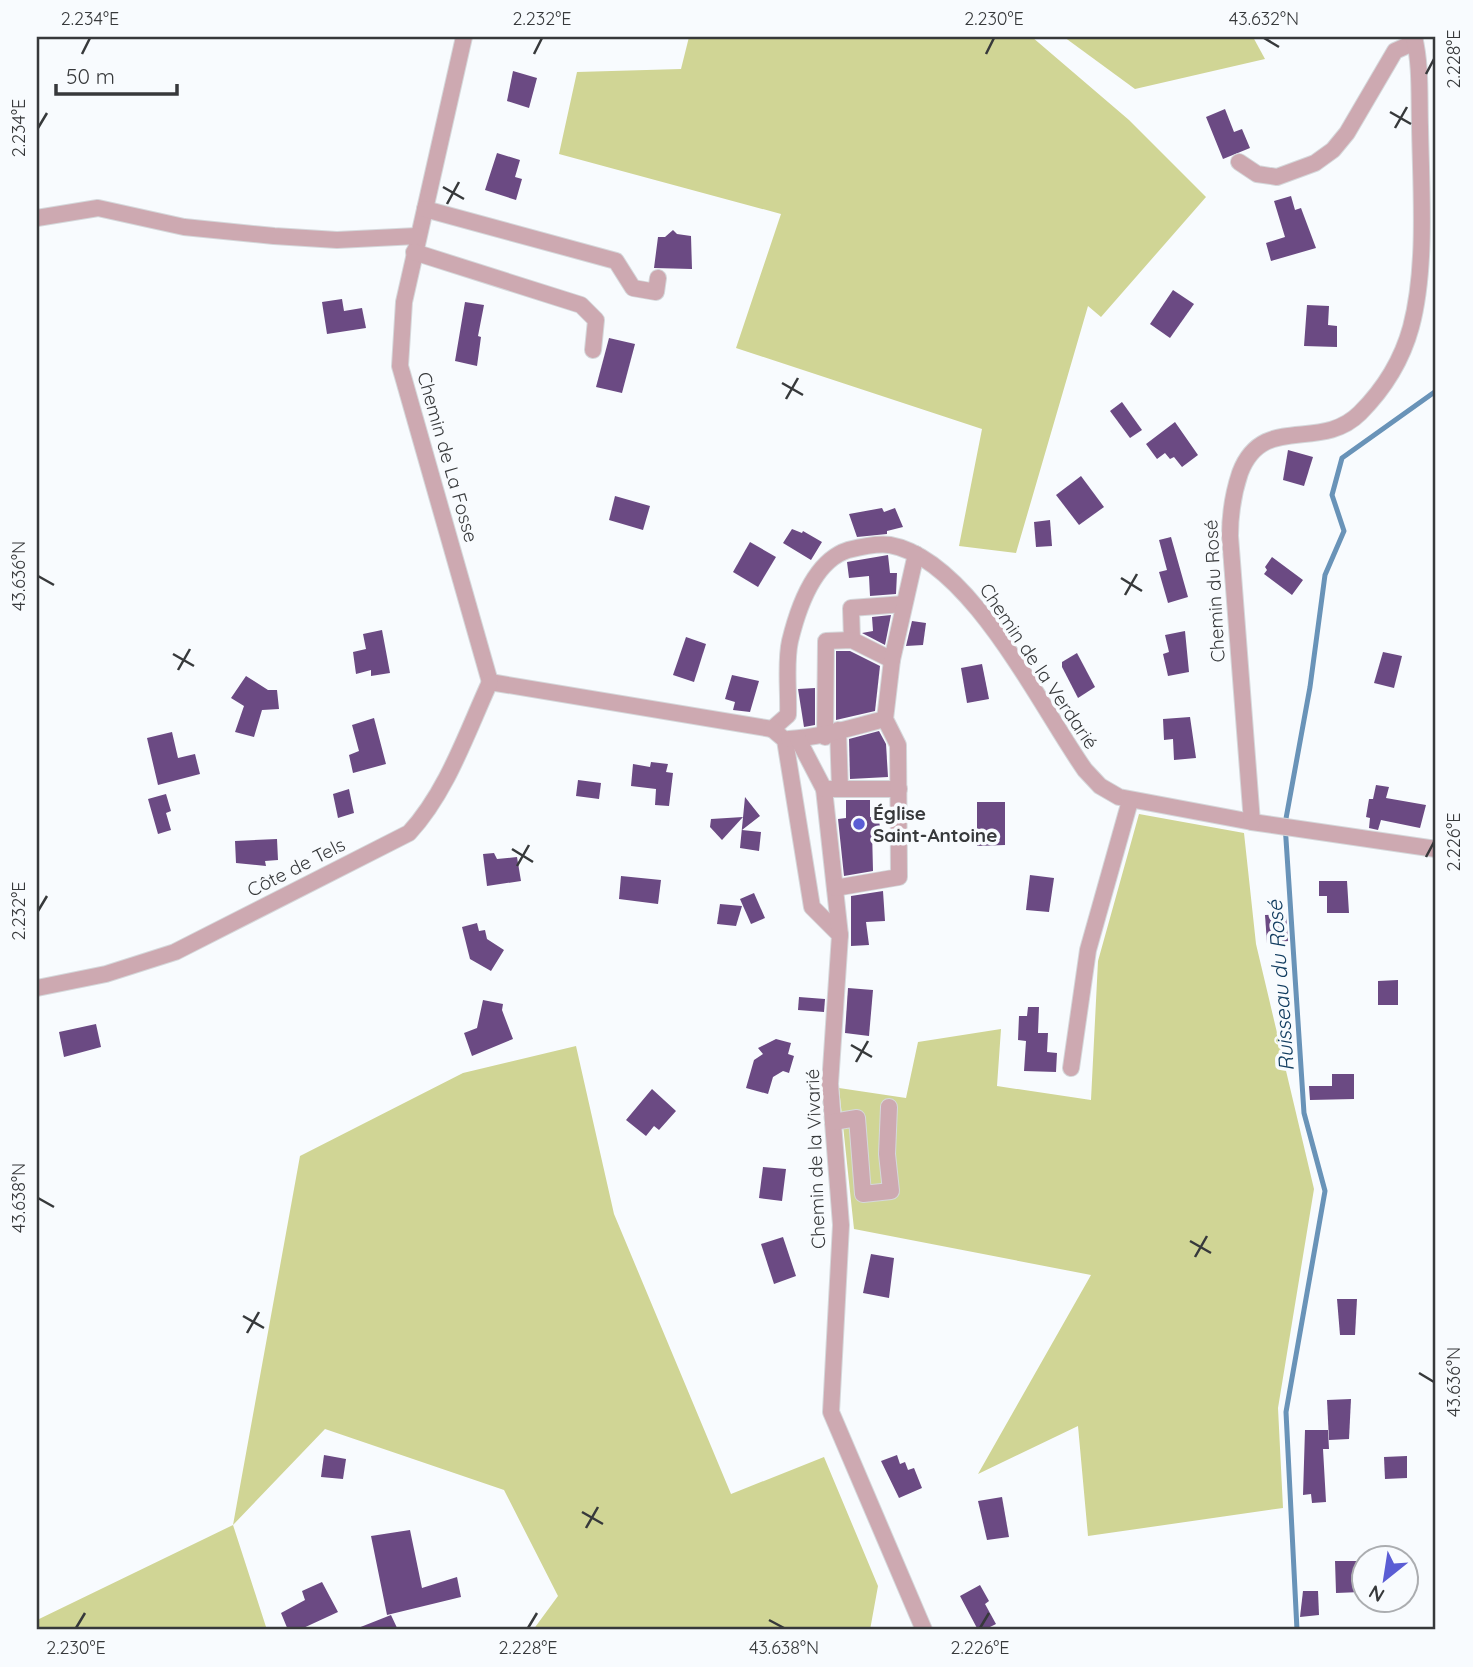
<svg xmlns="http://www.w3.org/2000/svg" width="1473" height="1667" viewBox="0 0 1473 1667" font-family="Quicksand,sans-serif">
<rect width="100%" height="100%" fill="#f8fbfe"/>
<g fill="#d0d595">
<path d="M 689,37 L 1032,37 L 1129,120 L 1206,197 L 1101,317 L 1088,306 L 1016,553 L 959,546 L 982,429 L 736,348 L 781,214 L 559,154 L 577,72 L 681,69 Z"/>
<path d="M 1064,37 L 1253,37 L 1265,59 L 1135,89 Z"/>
<path d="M 1139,814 L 1244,833 L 1256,944 L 1314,1189 L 1278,1408 L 1283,1508 L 1088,1536 L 1078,1426 L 978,1474 L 1091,1275 L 854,1229 L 839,1088 L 906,1098 L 918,1042 L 1001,1029 L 997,1086 L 1091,1100 L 1098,961 Z"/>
<path d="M 576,1046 L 614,1214 L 731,1494 L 824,1457 L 878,1586 L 870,1630 L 533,1630 L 558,1596 L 504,1490 L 325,1429 L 233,1525 L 267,1630 L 37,1630 L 37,1620 L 233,1525 L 300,1156 L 463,1073 Z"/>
</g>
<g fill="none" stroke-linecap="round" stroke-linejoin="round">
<path stroke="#6993b8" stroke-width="5" d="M 1297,1630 L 1286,1412 L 1325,1191 L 1304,1113 L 1285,824 L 1310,687 L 1325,575 L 1344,531 L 1332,495 L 1342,458 L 1436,391"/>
</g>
<g fill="#6b4a83">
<path d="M 513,71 L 537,78 L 529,108 L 507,101 Z"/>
<path d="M 1225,109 L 1234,132 L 1242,129 L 1250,148 L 1223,159 L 1206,117 Z"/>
<path d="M 497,153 L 520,160 L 515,177 L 522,179 L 516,200 L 485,190 Z"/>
<path d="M 1291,196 L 1295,210 L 1301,208 L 1316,248 L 1271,261 L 1266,243 L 1285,237 L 1274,201 Z"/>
<path d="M 673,230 L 677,234 L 691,236 L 692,269 L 654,268 L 658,237 L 665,237 Z"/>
<path d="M 1173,290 L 1194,304 L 1170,338 L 1150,324 Z"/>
<path d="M 342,299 L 344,311 L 362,308 L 366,328 L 327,334 L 322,302 Z"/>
<path d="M 465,302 L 484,305 L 478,336 L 481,337 L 477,366 L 455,361 Z"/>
<path d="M 1307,305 L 1329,306 L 1328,325 L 1337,326 L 1337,347 L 1304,346 Z"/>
<path d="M 609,338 L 635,344 L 622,393 L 596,387 Z"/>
<path d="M 1122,402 L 1142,430 L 1130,438 L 1110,411 Z"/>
<path d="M 1175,422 L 1198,455 L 1182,467 L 1174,457 L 1170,459 L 1165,453 L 1157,459 L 1146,444 Z"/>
<path d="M 1288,450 L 1313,457 L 1304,486 L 1283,480 Z"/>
<path d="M 1081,476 L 1104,507 L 1079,525 L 1056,495 Z"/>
<path d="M 615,496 L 650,506 L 643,530 L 609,520 Z"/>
<path d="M 882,508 L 884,512 L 895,508 L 903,527 L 887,531 L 887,534 L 857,537 L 849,514 Z"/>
<path d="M 1050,520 L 1052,546 L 1036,547 L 1034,522 Z"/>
<path d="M 792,529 L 802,533 L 803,531 L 822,542 L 811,560 L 783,543 Z"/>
<path d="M 1171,537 L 1188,597 L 1168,603 L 1159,572 L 1167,570 L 1159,540 Z"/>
<path d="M 750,542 L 776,557 L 758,587 L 733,572 Z"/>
<path d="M 888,555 L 890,573 L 897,573 L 896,594 L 870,596 L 869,576 L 849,578 L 847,562 Z"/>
<path d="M 1272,557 L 1303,580 L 1292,595 L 1264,574 L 1267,570 L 1265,567 Z"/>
<path d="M 891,615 L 885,645 L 862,633 L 873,631 L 872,617 Z"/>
<path d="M 912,621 L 926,623 L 923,645 L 906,646 Z"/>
<path d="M 382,630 L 390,673 L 371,676 L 371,670 L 356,674 L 353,652 L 366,649 L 363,634 Z"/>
<path d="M 1185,631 L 1189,672 L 1168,676 L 1163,654 L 1169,652 L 1165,635 Z"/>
<path d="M 686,637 L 706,644 L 694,682 L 673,675 Z"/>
<path d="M 836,651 L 850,651 L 880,666 L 875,711 L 836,720 Z"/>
<path d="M 1383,652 L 1402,656 L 1394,688 L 1374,683 Z"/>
<path d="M 1077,653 L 1095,687 L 1078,698 L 1062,667 L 1062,662 Z"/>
<path d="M 982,664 L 989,699 L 967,703 L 961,668 Z"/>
<path d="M 732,675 L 759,681 L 750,712 L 733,710 L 735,702 L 725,699 Z"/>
<path d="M 246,676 L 268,690 L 277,690 L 279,709 L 262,710 L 254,737 L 235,732 L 244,706 L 231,698 Z"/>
<path d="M 815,688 L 815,725 L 804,727 L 798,689 Z"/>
<path d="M 1190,717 L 1196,758 L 1174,760 L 1173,739 L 1164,740 L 1163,719 Z"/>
<path d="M 374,718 L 386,764 L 353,773 L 349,755 L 359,751 L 352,725 Z"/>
<path d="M 879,731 L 886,744 L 888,777 L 850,779 L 849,739 Z"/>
<path d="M 172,732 L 178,758 L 195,754 L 200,774 L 158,785 L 147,738 Z"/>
<path d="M 651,762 L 668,764 L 666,772 L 673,773 L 669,806 L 655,805 L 656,789 L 631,786 L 633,764 L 650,767 Z"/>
<path d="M 578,780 L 601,783 L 599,799 L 576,796 Z"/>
<path d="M 1376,785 L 1389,787 L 1386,798 L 1426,805 L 1420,828 L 1381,820 L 1378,830 L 1369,828 L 1370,818 L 1366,817 L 1369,799 L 1373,799 Z"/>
<path d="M 349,789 L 354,813 L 338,818 L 333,794 Z"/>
<path d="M 166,794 L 171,811 L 166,813 L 171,830 L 158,834 L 148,799 Z"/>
<path d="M 745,797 L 760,816 L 742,830 L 761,832 L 759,851 L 740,848 Z"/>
<path d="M 846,800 L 870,800 L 870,817 L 879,817 L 880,830 L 872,830 L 873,871 L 844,876 L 838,819 L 846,818 Z"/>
<path d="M 977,802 L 1005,802 L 1005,845 L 977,846 Z"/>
<path d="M 743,817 L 722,840 L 710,827 L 711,819 Z"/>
<path d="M 277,839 L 278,860 L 265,861 L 266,866 L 236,863 L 235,841 Z"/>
<path d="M 494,853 L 497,859 L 517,857 L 521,881 L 487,886 L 483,854 Z"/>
<path d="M 1030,875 L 1054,878 L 1049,912 L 1026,910 Z"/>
<path d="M 621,876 L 661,880 L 658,904 L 619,899 Z"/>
<path d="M 1319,881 L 1347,881 L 1349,913 L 1327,913 L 1327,896 L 1319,896 Z"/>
<path d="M 883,891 L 885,921 L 866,922 L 869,945 L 851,946 L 851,896 Z"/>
<path d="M 754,893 L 765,918 L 751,924 L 740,899 Z"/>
<path d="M 720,904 L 742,906 L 736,926 L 717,924 Z"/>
<path d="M 1286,914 L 1288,941 L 1267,943 L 1265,915 Z"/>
<path d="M 477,923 L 479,931 L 485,930 L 487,939 L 504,950 L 491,971 L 470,959 L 462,927 Z"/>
<path d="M 1398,980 L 1398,1005 L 1378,1005 L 1378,981 Z"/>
<path d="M 848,988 L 873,990 L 869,1036 L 845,1033 Z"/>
<path d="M 799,997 L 825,999 L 824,1012 L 798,1010 Z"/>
<path d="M 483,1000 L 503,1004 L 502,1010 L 513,1039 L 472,1056 L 464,1033 L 477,1028 Z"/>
<path d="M 1028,1007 L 1039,1007 L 1038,1033 L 1048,1033 L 1047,1052 L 1057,1053 L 1056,1072 L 1024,1071 L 1026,1041 L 1018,1040 L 1019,1016 L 1027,1016 Z"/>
<path d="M 96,1024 L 101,1047 L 64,1057 L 59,1032 Z"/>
<path d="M 776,1039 L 791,1043 L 788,1054 L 794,1056 L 789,1073 L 783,1071 L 773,1077 L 768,1094 L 746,1088 L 754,1060 L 763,1054 L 758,1048 Z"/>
<path d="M 1332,1074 L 1354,1074 L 1354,1099 L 1310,1100 L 1309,1086 L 1332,1086 Z"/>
<path d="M 652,1089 L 676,1111 L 659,1130 L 654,1126 L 646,1136 L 626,1120 Z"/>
<path d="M 763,1167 L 786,1169 L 782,1201 L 759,1198 Z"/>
<path d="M 783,1237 L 796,1276 L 774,1284 L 761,1244 Z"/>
<path d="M 871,1254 L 894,1258 L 889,1298 L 863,1293 Z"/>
<path d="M 1337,1299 L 1357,1299 L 1355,1335 L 1340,1335 Z"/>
<path d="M 1351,1399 L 1349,1439 L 1329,1440 L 1327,1400 Z"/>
<path d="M 1305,1430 L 1328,1430 L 1329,1449 L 1323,1449 L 1326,1502 L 1312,1503 L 1311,1494 L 1303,1495 Z"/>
<path d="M 324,1455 L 346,1459 L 343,1479 L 321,1477 Z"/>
<path d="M 897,1455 L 900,1464 L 905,1462 L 908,1470 L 914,1468 L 922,1488 L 899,1498 L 881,1461 Z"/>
<path d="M 1407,1456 L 1407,1478 L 1385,1479 L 1384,1457 Z"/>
<path d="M 1002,1497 L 1009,1537 L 987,1540 L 978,1501 Z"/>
<path d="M 410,1530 L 422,1588 L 457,1577 L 461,1597 L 387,1615 L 371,1536 Z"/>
<path d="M 1335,1561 L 1361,1561 L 1361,1592 L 1336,1593 Z"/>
<path d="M 322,1582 L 338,1612 L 299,1630 L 288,1630 L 281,1613 L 305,1600 L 302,1591 Z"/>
<path d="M 980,1585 L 989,1601 L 985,1604 L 996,1624 L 984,1630 L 978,1630 L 960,1596 Z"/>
<path d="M 1303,1591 L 1318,1591 L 1319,1615 L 1300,1617 Z"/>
<path d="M 391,1615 L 398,1630 L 353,1630 Z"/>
</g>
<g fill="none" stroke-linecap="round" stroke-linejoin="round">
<g stroke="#d5d8db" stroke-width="18">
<g id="minor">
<path d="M 464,37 L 404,302 L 400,366 L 490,682"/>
<path d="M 1239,162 L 1257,174 L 1277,177 L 1315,163 L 1333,150 L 1347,133 L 1395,51 L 1415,42"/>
<path d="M 425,209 L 616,261 L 633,288 L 656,292 L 658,278"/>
<path d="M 37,218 L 98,208 L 184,227 L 274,236 L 337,240 L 417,236"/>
<path d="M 414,252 L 581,305 L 596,320 L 593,350"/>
<path d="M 852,640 L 851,608 L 904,604"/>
<path d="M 490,682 L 772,729 L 788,715 C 789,692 785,663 790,641 C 798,608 814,561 848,550 C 860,547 877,543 890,545 C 970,559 1041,708 1085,770 L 1100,786 L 1119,797 L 1252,822 L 1436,849"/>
<path d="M 772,729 L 785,740 L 812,907 L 840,935 L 830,1084 L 841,1225 L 831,1412 L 924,1630"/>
<path d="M 838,730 L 840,789"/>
<path d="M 825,737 L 826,641 L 852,640 L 892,660"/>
<path d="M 789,739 C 823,737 852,727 885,719"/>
<path d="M 798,739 L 824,789 L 840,935"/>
<path d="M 824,789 L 899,789"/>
<path d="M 1252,822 L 1230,536 C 1230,513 1233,494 1240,473 C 1263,412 1320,453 1360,413 C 1384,389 1402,360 1411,327 C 1427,267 1421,189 1420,127 C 1419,97 1421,65 1414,37"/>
<path d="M 835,888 L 899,877 L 898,745 L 885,719 L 892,660 L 916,554"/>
<path d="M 37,988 L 106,974 L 175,952 L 409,833 C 447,792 467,732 490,682"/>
<path d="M 1071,1068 L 1088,950 L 1130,801"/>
<path d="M 833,1122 L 857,1118 L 863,1194 L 891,1191 L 887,1154 L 889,1107"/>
</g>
</g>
<use href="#minor" stroke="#cda9b1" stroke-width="16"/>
</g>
<path fill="none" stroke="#37393b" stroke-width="2.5" d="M 1264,38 L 1279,47M 82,54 L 90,38M 534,54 L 542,38M 986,54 L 994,38M 1426,74 L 1434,59M 1390,112 L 1411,124M 38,128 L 47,113M 1395,128 L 1407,107M 443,187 L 464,199M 447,204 L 459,182M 782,383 L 803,395M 786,399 L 798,378M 38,576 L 54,585M 1121,578 L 1142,591M 1125,595 L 1137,574M 173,654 L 194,666M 178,670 L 190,649M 512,849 L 533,862M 1426,857 L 1434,842M 517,866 L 529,845M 38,911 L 47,896M 851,1045 L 872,1057M 856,1062 L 868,1041M 38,1198 L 54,1207M 1190,1241 L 1211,1253M 1195,1257 L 1207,1236M 243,1316 L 264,1328M 247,1333 L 259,1312M 1419,1373 L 1434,1382M 582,1512 L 603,1524M 586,1528 L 598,1507M 769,1620 L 784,1628M 76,1628 L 85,1613M 528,1628 L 537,1613M 980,1628 L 989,1613"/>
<circle fill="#5b5dd4" stroke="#f8fbfe" stroke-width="2.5" cx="859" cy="824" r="7"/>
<g text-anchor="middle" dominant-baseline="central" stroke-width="7" stroke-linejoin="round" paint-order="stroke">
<g font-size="19" fill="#37393b" stroke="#f8fbfe">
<text transform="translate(448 457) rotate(74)">Chemin de La Fosse</text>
<text transform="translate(1214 591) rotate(-93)">Chemin du Rosé</text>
<text transform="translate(1039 666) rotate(56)">Chemin de la Verdarié</text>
<text transform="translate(296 867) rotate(-27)">Côte de Tels</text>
<text transform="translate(815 1159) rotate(-92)">Chemin de la Vivarié</text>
</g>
<g font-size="19" font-weight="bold" fill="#37393b" stroke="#f8fbfe" text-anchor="start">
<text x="873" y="813">Église<tspan x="873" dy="22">Saint-Antoine</tspan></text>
</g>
<g font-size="21" font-style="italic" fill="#123d60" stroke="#f8fbfe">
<text transform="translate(1280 986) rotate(-94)">Ruisseau du Rosé</text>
</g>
</g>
<rect width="1473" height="1667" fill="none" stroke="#f8fbfe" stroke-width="77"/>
<g transform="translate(1385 1579) rotate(210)"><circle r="33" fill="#f8fbfe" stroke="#abadb0" stroke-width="2"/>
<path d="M0-5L12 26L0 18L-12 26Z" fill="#5b5dd4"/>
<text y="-10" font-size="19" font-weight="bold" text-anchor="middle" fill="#37393b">N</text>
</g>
<path d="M56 84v10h121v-10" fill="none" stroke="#37393b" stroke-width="3.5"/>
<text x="66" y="84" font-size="21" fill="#37393b" stroke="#f8fbfe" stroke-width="5" paint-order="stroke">50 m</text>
<rect x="38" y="38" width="1396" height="1590" fill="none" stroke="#37393b" stroke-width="2.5"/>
<g font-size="18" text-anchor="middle" fill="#37393b">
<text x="90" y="25">2.234°E</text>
<text x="542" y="25">2.232°E</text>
<text x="994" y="25">2.230°E</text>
<text x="1264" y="25">43.632°N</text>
<text transform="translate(1454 59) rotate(-90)" y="6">2.228°E</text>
<text transform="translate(19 128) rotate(-90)" y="6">2.234°E</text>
<text transform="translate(19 576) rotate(-90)" y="6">43.636°N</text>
<text transform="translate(1454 842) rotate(-90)" y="6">2.226°E</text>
<text transform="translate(19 911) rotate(-90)" y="6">2.232°E</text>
<text transform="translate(19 1198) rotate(-90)" y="6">43.638°N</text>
<text transform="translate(1454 1382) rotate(-90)" y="6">43.636°N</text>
<text x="76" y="1654">2.230°E</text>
<text x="528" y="1654">2.228°E</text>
<text x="784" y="1654">43.638°N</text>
<text x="980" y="1654">2.226°E</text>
</g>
</svg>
